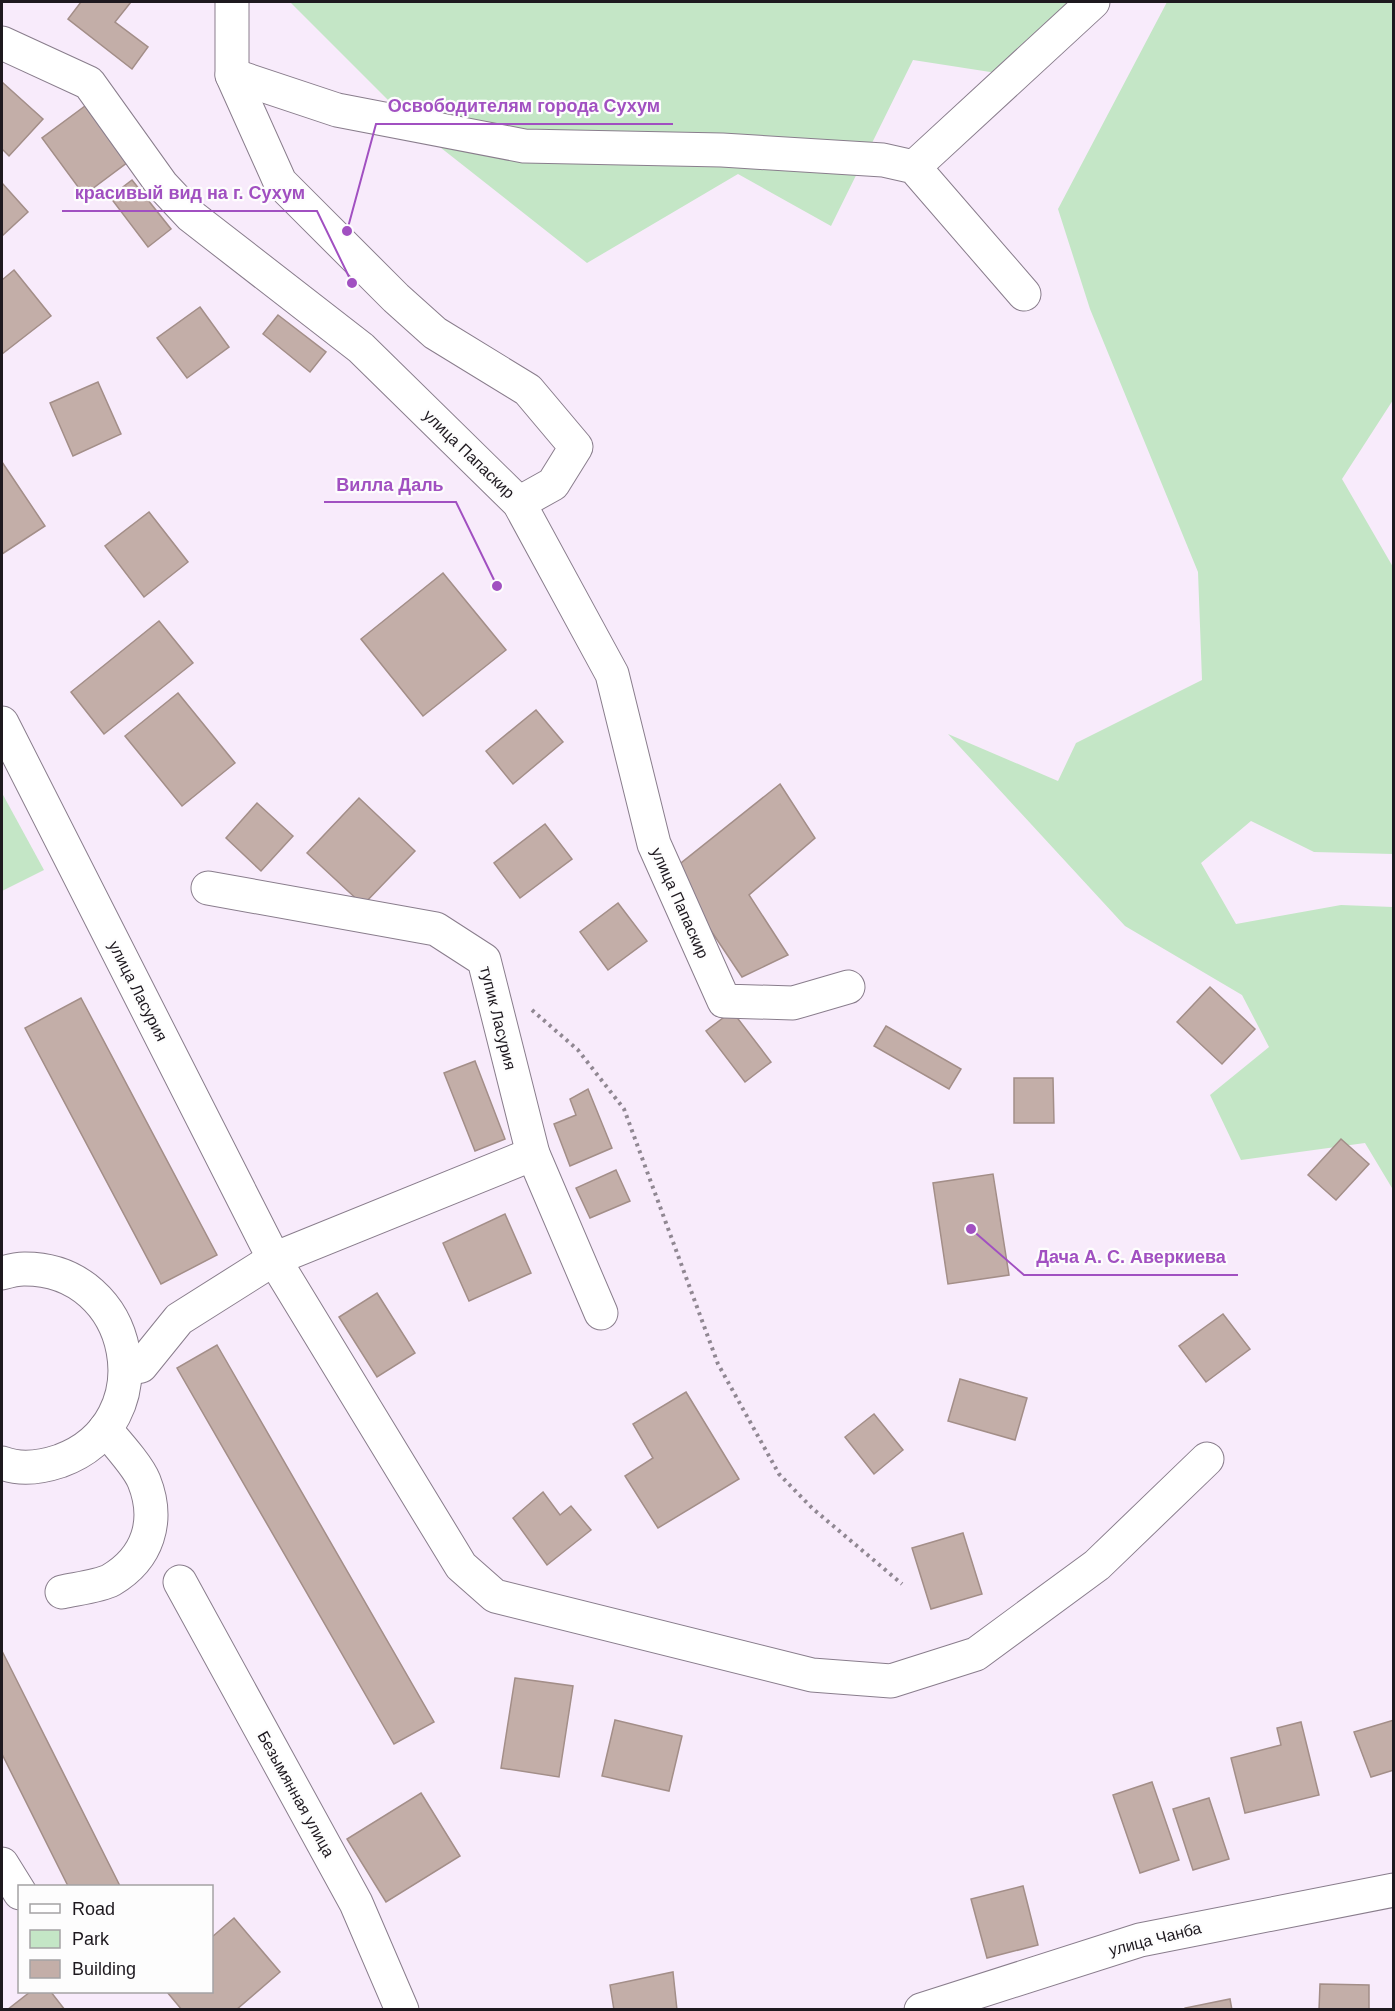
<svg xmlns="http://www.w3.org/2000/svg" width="1395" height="2011" viewBox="0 0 1395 2011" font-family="Arial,sans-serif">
<rect width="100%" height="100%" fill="#f8ebfb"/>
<g fill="#c4e6c6">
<path d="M 290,2 L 1109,2 L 1016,76 L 913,60 L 831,226 L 738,174 L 587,263 L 417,129 Z"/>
<path d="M 1167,2 L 1393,2 L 1393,400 L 1342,479 L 1393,567 L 1393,854 L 1314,852 L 1251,821 L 1201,863 L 1236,924 L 1341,905 L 1393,907 L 1392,1188 L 1365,1143 L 1241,1160 L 1210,1095 L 1269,1047 L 1242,995 L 1125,926 L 948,734 L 1058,781 L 1076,743 L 1202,680 L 1198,572 L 1090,309 L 1058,209 Z"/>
<path d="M 2,793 L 44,870 L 2,891 Z"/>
</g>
<g fill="#c3aea8" stroke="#a38e88" stroke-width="1.5">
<path d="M 81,2 L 131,2 L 115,22 L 148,47 L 132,69 L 68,19 Z"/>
<path d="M 2,82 L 43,119 L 9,156 L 2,149 Z"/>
<path d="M 85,106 L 128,162 L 84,195 L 42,138 Z"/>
<path d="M 132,180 L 171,229 L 148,247 L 110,197 Z"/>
<path d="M 2,183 L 28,212 L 2,236 Z"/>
<path d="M 14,270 L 51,316 L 2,354 L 2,280 Z"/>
<path d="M 200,307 L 229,347 L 187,378 L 157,338 Z"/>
<path d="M 278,315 L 326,352 L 310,372 L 263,334 Z"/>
<path d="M 98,382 L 121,434 L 73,456 L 50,403 Z"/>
<path d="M 2,462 L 45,526 L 2,554 Z"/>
<path d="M 149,512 L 188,562 L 144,597 L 105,546 Z"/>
<path d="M 443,573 L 506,650 L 423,716 L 361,639 Z"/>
<path d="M 159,621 L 193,663 L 104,734 L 71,692 Z"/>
<path d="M 178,693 L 235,763 L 182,806 L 125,736 Z"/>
<path d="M 536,710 L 563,742 L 513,784 L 486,751 Z"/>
<path d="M 780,784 L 815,838 L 749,895 L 788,955 L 742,977 L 671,871 Z"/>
<path d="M 359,798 L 415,851 L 363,905 L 307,853 Z"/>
<path d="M 257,803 L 293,836 L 261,871 L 226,838 Z"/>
<path d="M 545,824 L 572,859 L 520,898 L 494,863 Z"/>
<path d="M 618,903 L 647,941 L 608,970 L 580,932 Z"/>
<path d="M 1210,987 L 1255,1029 L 1222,1064 L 1177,1022 Z"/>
<path d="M 81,998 L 217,1255 L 161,1284 L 25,1028 Z"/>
<path d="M 732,1011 L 771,1062 L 745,1082 L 706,1031 Z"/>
<path d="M 886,1026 L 961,1069 L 949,1089 L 874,1046 Z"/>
<path d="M 475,1061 L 505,1139 L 475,1151 L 444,1073 Z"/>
<path d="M 1014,1078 L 1053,1078 L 1054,1123 L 1014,1123 Z"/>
<path d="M 588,1089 L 612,1148 L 570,1166 L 554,1124 L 576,1115 L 570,1099 Z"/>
<path d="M 1341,1139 L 1369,1164 L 1336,1200 L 1308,1175 Z"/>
<path d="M 616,1170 L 630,1201 L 590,1218 L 576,1188 Z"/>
<path d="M 993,1174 L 1009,1275 L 948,1284 L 933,1183 Z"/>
<path d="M 505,1214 L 531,1273 L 469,1301 L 443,1243 Z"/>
<path d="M 377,1293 L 415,1353 L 377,1377 L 339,1317 Z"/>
<path d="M 1223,1314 L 1250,1349 L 1206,1382 L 1179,1346 Z"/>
<path d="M 217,1345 L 434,1722 L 394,1744 L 177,1368 Z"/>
<path d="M 960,1379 L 1027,1398 L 1015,1440 L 948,1421 Z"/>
<path d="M 686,1392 L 739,1479 L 658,1528 L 625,1476 L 653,1458 L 633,1424 Z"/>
<path d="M 874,1414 L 903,1450 L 874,1474 L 845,1437 Z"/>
<path d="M 543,1492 L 560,1515 L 571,1506 L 591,1530 L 547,1565 L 513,1518 Z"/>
<path d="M 963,1533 L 982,1594 L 931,1609 L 912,1548 Z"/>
<path d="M 2,1651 L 120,1886 L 68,1886 L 2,1754 Z"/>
<path d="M 515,1678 L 573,1686 L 559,1777 L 501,1768 Z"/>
<path d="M 615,1720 L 682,1736 L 669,1791 L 602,1776 Z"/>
<path d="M 1394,1720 L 1394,1770 L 1371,1777 L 1354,1732 Z"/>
<path d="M 1301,1722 L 1319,1795 L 1245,1813 L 1231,1758 L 1281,1745 L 1277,1728 Z"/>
<path d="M 1152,1782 L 1179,1860 L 1140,1873 L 1113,1795 Z"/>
<path d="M 421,1793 L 460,1856 L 386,1902 L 347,1839 Z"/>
<path d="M 1209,1798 L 1229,1859 L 1193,1870 L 1173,1809 Z"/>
<path d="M 1023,1886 L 1038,1945 L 987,1958 L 971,1899 Z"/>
<path d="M 234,1918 L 280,1972 L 236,2010 L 182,2010 L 167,1992 L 212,1992 L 212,1937 Z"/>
<path d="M 673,1972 L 677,2010 L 614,2010 L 610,1985 Z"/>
<path d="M 1320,1984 L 1369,1985 L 1369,2010 L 1319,2010 Z"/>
<path d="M 30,1992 L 51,1992 L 65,2010 L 7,2010 Z"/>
<path d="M 1230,1999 L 1232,2010 L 1185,2010 L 1185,2008 Z"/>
</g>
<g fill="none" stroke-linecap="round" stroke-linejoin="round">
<g stroke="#897d8c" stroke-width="35">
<g id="minor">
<path d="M 232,2 L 232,75 L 280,182 L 396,298 L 435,333 L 528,390 L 576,447 L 553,484 L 519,503"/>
<path d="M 2,43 L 89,83 L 162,185 L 191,216 L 361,348 L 519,503 L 612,674 L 654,844 L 724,1001 L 793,1003 L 848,987"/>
<path d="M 232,75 L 337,110 L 524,146 L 722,150 L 883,160 L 914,167 L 1024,294"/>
<path d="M 914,167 L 1093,2"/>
<path d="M 2,723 L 274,1259 L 461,1566 L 495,1596 L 812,1675 L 891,1681 L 976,1654 L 1097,1565 L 1207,1459"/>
<path d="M 208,888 L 436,929 L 484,960 L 533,1154 L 601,1313"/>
<path d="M 2,1273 C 9,1271 17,1269 24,1269 C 135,1268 165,1423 60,1461 C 42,1467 20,1470 2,1463"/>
<path d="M 126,1369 L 141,1366 L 179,1319 L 274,1259 L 533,1154"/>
<path d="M 180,1582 L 356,1903 L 402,2010"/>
<path d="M 62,1592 C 75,1589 100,1586 111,1580 C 148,1558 160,1521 144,1481 C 138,1466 116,1442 105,1429"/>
<path d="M 2,1864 L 20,1893"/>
<path d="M 921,2010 L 1140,1940 L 1394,1890"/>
</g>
</g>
<path stroke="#908792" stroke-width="4" stroke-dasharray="3 4.5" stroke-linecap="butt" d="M 532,1010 L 578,1050 L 624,1109 L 718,1364 L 779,1474 L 812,1508 L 902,1584"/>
<use href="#minor" stroke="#fff" stroke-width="33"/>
</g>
<g text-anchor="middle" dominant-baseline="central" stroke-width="4.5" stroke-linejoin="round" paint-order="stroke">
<g font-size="16" fill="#1e191f" stroke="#fdfdfd">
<text transform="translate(469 454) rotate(44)">улица Папаскир</text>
<text transform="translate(680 903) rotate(66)">улица Папаскир</text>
<text transform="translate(138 991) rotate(63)">улица Ласурия</text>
<text transform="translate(498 1018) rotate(76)">тупик Ласурия</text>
<text transform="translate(296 1794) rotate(61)">Безымянная улица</text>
<text transform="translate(1155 1939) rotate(-14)">улица Чанба</text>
</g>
</g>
<path fill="none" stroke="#a150c1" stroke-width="2" d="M347 231L376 124H673M352 283L317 211H62M497 586L456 502H324M971 1229L1024 1275H1238"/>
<g fill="#a150c1" stroke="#fdfdfd" stroke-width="2">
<circle cx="347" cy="231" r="6"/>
<circle cx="352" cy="283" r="6"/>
<circle cx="497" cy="586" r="6"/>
<circle cx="971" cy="1229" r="6"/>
</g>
<g font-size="18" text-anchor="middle" font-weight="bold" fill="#a150c1" stroke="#fdfdfd" stroke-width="4.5" stroke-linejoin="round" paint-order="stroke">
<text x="524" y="112">Освободителям города Сухум</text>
<text x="190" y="199">красивый вид на г. Сухум</text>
<text x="390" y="491">Вилла Даль</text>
<text x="1131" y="1263">Дача А. С. Аверкиева</text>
</g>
<rect width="1395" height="2011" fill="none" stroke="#1e191f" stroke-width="6"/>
<rect x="18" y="1885" width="195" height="108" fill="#fdfdfd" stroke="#a4a2a4" stroke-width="1.5"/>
<rect x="30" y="1904" width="30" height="9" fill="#ffffff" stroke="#a4a2a4" stroke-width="1.5"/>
<text x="72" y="1915" font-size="18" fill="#1e191f">Road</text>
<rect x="30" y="1930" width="30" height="18" fill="#c4e6c6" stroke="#a4a2a4" stroke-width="1.5"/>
<text x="72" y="1945" font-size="18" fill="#1e191f">Park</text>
<rect x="30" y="1960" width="30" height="18" fill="#c3aea8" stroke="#a4a2a4" stroke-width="1.5"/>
<text x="72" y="1975" font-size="18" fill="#1e191f">Building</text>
</svg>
